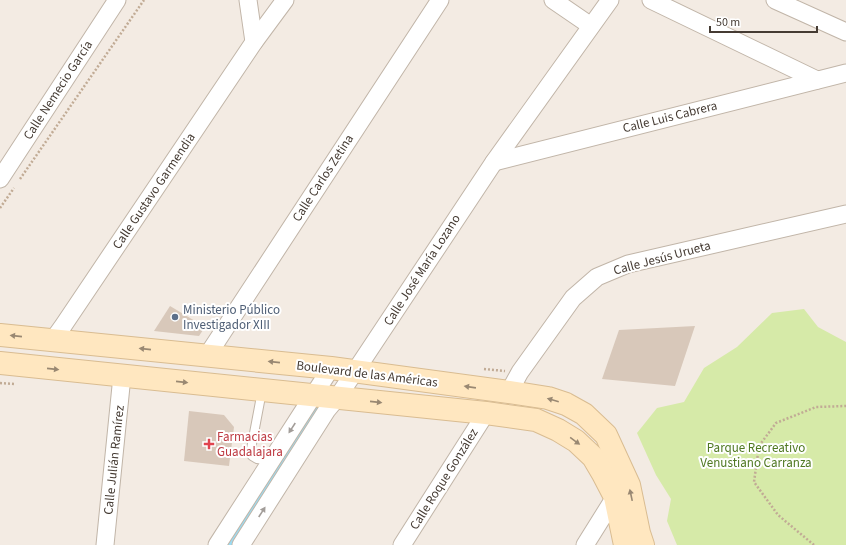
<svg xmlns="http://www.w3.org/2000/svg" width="846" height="545" viewBox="0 0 846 545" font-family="'Source Sans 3',sans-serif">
<rect width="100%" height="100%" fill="#f3ebe3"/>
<path fill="#d6eaa8" d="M 804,309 L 818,327 L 846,342 L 846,545 L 677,545 L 667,521 L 671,499 L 656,475 L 637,433 L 657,408 L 684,402 L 704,368 L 737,347 L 772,313 Z"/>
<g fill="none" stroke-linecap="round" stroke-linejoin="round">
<path stroke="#9adcf4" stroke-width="15" d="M 229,545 L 315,410"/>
</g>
<g fill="#d8c8ba">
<path d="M 170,306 L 205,327 L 199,336 L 154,331 Z"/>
<path d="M 695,326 L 675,386 L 602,379 L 619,330 Z"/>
<path d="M 189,411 L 224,415 L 234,427 L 229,466 L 184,461 Z"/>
</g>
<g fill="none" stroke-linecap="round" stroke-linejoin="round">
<g stroke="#c1b5a8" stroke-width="10">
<path id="lane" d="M 262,391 L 251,449 L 252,456 L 257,459 L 271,461"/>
</g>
<g stroke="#c1b5a8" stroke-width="19">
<g id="street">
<path d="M 248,0 L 254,42"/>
<path d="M 553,0 L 591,26"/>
<path d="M 651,0 L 817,80"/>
<path d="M 775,0 L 846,32"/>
<path d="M 494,162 L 846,73"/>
<path d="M 0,179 L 117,0"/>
<path d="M 53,340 L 63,326 L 254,42 L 285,0"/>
<path d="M 207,356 L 440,0"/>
<path d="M 509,392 L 520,372 L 573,298 L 597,277 L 628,264 L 846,214"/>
<path d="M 105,545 L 122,376"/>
<path d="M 217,545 L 331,368"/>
<path d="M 241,545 L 327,410 L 337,398 L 362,361 L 494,162 L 610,0"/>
<path d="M 402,545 L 486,413"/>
<path d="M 585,545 L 615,497"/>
</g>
</g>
<g stroke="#d9bc91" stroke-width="24">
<g id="secondary">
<path d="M 0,335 L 331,368 L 509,392 L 548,398 L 566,404 L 584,414 L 606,435 L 629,485 L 639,533 L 643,545"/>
<path d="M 0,363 L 486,413 L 536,420 L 558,430 L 576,441 L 593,457 L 603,474 L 615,497 L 625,545"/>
</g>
</g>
<g stroke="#c1ab95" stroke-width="2.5" stroke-dasharray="2 2" stroke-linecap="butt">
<path d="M 20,179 L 144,0"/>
<path d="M 0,208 L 14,188"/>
<path d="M 484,369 L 505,371"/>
<path d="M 0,383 L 15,384"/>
<path d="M 814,545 L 778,515 L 754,482 L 759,446 L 776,423 L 816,407 L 846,406"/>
</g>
<use href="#lane" stroke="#fff" stroke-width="8"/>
<use href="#street" stroke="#fff" stroke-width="17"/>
<use href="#secondary" stroke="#ffe7c0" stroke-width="22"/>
</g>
<defs><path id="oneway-solid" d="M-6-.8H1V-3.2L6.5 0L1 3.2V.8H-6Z"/></defs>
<g fill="#998872">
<use href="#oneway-solid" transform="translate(16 336) rotate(-174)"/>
<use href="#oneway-solid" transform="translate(145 349) rotate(-174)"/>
<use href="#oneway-solid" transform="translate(274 362) rotate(-174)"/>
<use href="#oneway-solid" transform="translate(53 369) rotate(6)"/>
<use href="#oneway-solid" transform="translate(182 382) rotate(6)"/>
<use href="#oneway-solid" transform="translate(470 387) rotate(-172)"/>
<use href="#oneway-solid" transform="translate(553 400) rotate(-164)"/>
<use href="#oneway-solid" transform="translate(376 402) rotate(6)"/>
<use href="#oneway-solid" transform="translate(575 441) rotate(36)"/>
<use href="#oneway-solid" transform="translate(631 495) rotate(-102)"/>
</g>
<g fill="#a29d99">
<use href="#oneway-solid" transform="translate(292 428) rotate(123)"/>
<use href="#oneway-solid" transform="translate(262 512) rotate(-57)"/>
</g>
<circle fill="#5c6f8a" stroke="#fff" stroke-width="1.5" cx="175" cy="317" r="4"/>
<path fill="#e0444e" stroke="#fff" stroke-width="1.5" d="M207 438h4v4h4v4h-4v4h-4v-4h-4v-4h4z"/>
<g text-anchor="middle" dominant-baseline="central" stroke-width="4" stroke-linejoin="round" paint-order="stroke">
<g font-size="13" fill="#453b33" stroke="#fff">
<text transform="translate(58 90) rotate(-57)">Calle Nemecio García</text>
<text transform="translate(670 117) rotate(-14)">Calle Luis Cabrera</text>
<text transform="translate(323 178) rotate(-57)">Calle Carlos Zetina</text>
<text transform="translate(154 191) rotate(-56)">Calle Gustavo Garmendia</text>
<text transform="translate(662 258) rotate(-15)">Calle Jesús Urueta</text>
<text transform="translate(422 270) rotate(-57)">Calle José María Lozano</text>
<text transform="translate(367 374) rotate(7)">Boulevard de las Américas</text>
<text transform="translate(114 460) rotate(-84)">Calle Julián Ramírez</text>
<text transform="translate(444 479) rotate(-58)">Calle Roque González</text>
</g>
<g font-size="13" fill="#4e5e75" stroke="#fff" text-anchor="start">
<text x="183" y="310">Ministerio Público<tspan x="183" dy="15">Investigador XIII</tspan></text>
</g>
<g font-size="13" fill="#be3a42" stroke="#fff" text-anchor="start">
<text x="217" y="437">Farmacias<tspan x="217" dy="15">Guadalajara</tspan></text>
</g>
<g font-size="13" fill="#507923" stroke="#fff">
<text x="756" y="448">Parque Recreativo<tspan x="756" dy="15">Venustiano Carranza</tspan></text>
</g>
</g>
<path d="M710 26v6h107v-6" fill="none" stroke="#453b33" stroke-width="2"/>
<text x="716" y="26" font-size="12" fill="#453b33" stroke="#ffffff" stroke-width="3" paint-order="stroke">50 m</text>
</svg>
